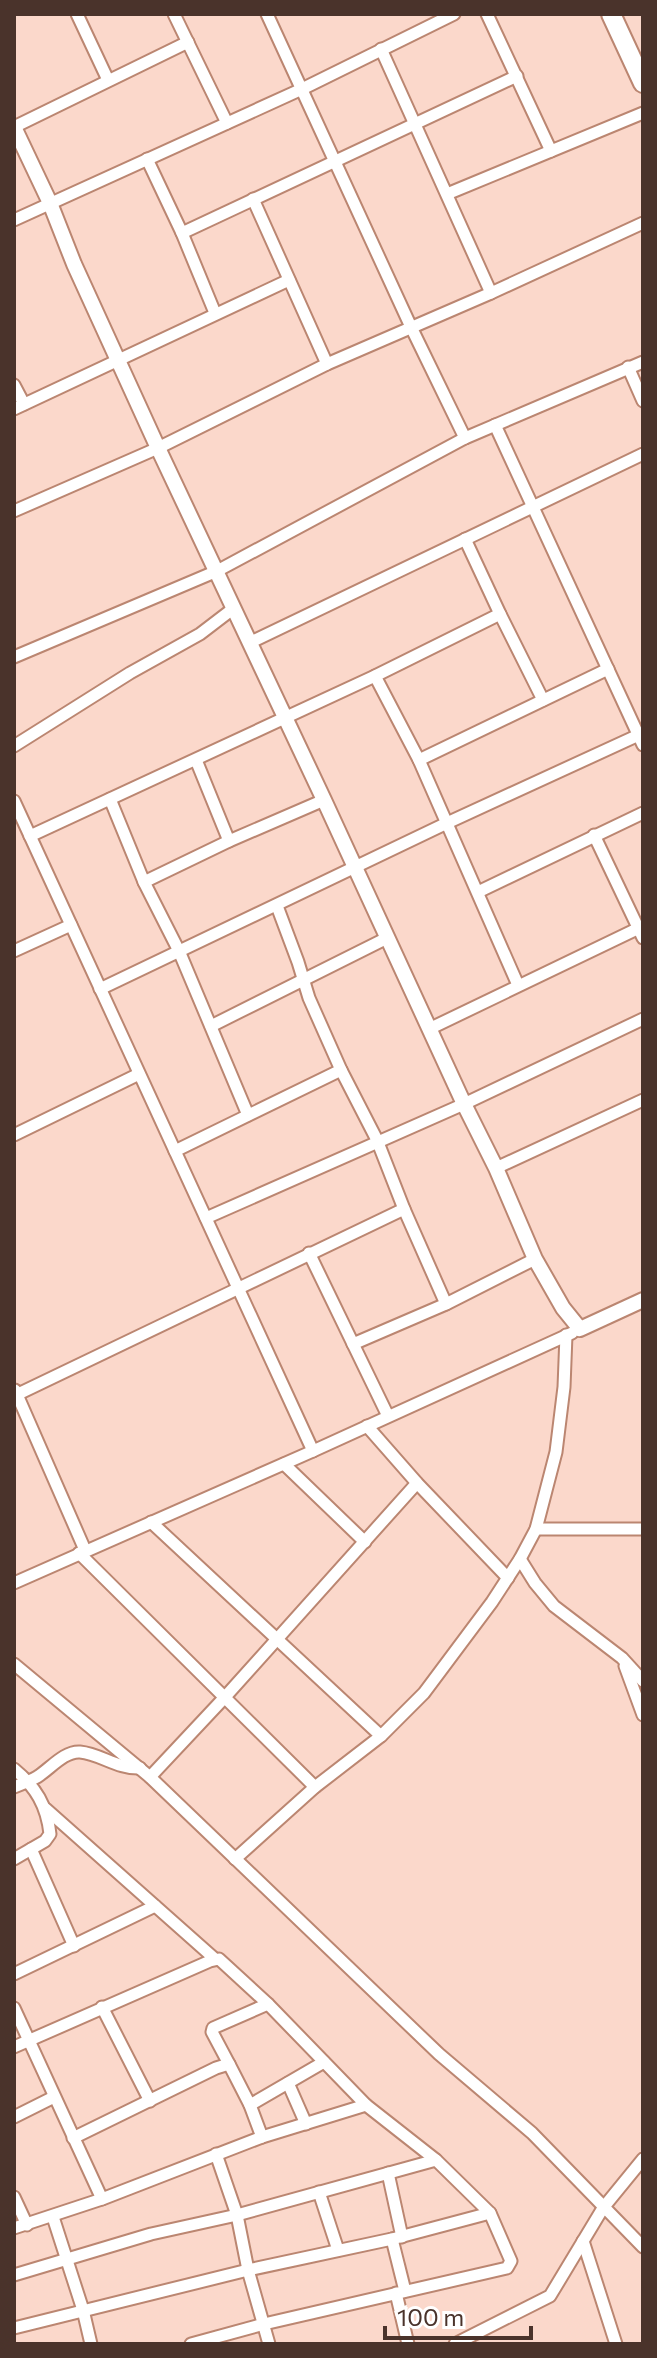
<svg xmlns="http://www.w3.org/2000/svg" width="657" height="2358" viewBox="0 0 657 2358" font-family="Commissioner,sans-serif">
<rect width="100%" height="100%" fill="#fbd8cb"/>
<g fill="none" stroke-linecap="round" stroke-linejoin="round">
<g stroke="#bb8671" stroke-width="15">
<g id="minor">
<path d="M 77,14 L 108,80"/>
<path d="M 174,14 L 227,123"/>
<path d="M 267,14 L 411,327 L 465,438"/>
<path d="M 487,14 L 551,151"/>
<path d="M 381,49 L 491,293"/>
<path d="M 14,127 L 188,42"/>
<path d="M 147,159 L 182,233 L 517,76"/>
<path d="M 447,194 L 643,113"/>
<path d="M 253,199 L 327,364"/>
<path d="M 14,220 L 302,89 L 454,14"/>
<path d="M 182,233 L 215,313"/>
<path d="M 628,367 L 643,401"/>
<path d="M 14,385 L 24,404"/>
<path d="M 14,409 L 289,280"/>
<path d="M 495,425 L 643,745"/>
<path d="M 14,511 L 158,448 L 327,364 L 491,293 L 643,223"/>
<path d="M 465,539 L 500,614 L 543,700"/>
<path d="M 249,643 L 643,454"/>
<path d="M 14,657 L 217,571 L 465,438 L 643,362"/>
<path d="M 375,676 L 419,760 L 518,985"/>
<path d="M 14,746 L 130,673 L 200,634 L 234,608"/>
<path d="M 196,760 L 229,841"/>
<path d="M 419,760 L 608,669"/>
<path d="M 110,799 L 144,882 L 179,951 L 248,1115"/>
<path d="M 14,801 L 313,1451"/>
<path d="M 594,835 L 643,938"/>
<path d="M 30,836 L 375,676 L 500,614"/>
<path d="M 144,882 L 229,841 L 324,800"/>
<path d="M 478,892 L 643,813"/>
<path d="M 277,906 L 298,962 L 309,998 L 341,1070 L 377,1140 L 404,1209 L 446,1304"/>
<path d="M 14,951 L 71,925"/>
<path d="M 100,989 L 447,823 L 643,733"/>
<path d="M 211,1026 L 387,938"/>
<path d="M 429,1029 L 639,928"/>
<path d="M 14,1135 L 139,1074"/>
<path d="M 175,1151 L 341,1070"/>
<path d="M 496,1168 L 643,1100"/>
<path d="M 206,1218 L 464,1104 L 643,1019"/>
<path d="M 309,1253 L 388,1416"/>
<path d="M 353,1344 L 446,1304 L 535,1259"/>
<path d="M 15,1390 L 85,1550"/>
<path d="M 14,1396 L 404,1209"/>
<path d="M 367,1426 L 417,1483 L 508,1578"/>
<path d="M 284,1464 L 365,1542"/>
<path d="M 151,1522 L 381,1736"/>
<path d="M 536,1529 L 643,1529"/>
<path d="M 79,1553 L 315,1787"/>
<path d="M 520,1559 L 535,1583 L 554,1606 L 622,1658 L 643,1681"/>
<path d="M 14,1583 L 313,1451 L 572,1333"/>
<path d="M 14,1664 L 150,1777 L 439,2054 L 532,2133 L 643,2247"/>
<path d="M 625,1666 L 643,1715"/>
<path d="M 14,1769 C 36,1787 47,1806 50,1834 L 45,1841 L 14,1859"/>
<path d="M 150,1777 L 225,1697 L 417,1483"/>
<path d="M 14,1787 C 22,1784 30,1781 37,1777 C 50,1769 64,1751 80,1752 C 101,1754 117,1769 140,1768"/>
<path d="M 46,1809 L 215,1959"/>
<path d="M 31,1849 L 74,1946"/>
<path d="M 235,1859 L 315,1787 L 381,1736 L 424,1693 L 492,1602 L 520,1559 L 536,1529 L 556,1452 L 564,1387 L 566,1335"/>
<path d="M 14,1974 L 155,1906"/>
<path d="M 102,2007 L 150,2101"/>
<path d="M 14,2008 L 102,2199"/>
<path d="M 14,2047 L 210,1961 L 219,1959 L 268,2004 L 366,2105 L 262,2137 L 102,2199 L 14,2228"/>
<path d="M 229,2064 L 212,2032 L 213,2028 L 268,2004"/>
<path d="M 288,2083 L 306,2124"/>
<path d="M 250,2105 L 324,2062"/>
<path d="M 366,2105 L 436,2160 L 490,2213"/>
<path d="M 14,2117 L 54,2097"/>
<path d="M 73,2138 L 216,2068 L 229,2064 L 250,2105 L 262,2137"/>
<path d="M 216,2154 L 237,2215 L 248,2270 L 269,2344"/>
<path d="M 388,2173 L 402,2237"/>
<path d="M 319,2192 L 338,2250"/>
<path d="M 14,2197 L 27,2225"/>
<path d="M 53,2217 L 83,2310 L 91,2344"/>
<path d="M 392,2239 L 405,2291"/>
<path d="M 583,2241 L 616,2344"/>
<path d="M 14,2275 L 151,2234 L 237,2215 L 436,2160"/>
<path d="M 396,2293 L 408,2344"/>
<path d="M 14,2328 L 248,2270 L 392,2239 L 490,2213 L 511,2261 L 507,2268 L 264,2324 L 191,2344"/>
<path d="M 455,2344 L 550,2296 L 603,2208 L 643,2159"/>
</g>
</g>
<g stroke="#bb8671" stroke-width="18">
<path id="tertiary" d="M 14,127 L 50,203 L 74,264 L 158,448 L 324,800 L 464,1104 L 496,1168 L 535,1259 L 563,1308 L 580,1329 L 643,1300"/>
</g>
<g stroke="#bb8671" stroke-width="22">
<path id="trunk" d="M 611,14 L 643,83"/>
</g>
<use href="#minor" stroke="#fff" stroke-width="11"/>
<use href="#tertiary" stroke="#fff" stroke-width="14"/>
<use href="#trunk" stroke="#fff" stroke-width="18"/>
</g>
<rect width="657" height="2358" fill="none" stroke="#4a332b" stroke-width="32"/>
<path d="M385 2326v12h146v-12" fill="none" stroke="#4a332b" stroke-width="4"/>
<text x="397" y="2326" font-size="24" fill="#4a332b" stroke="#ffffff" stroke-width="6" paint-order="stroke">100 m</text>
</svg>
